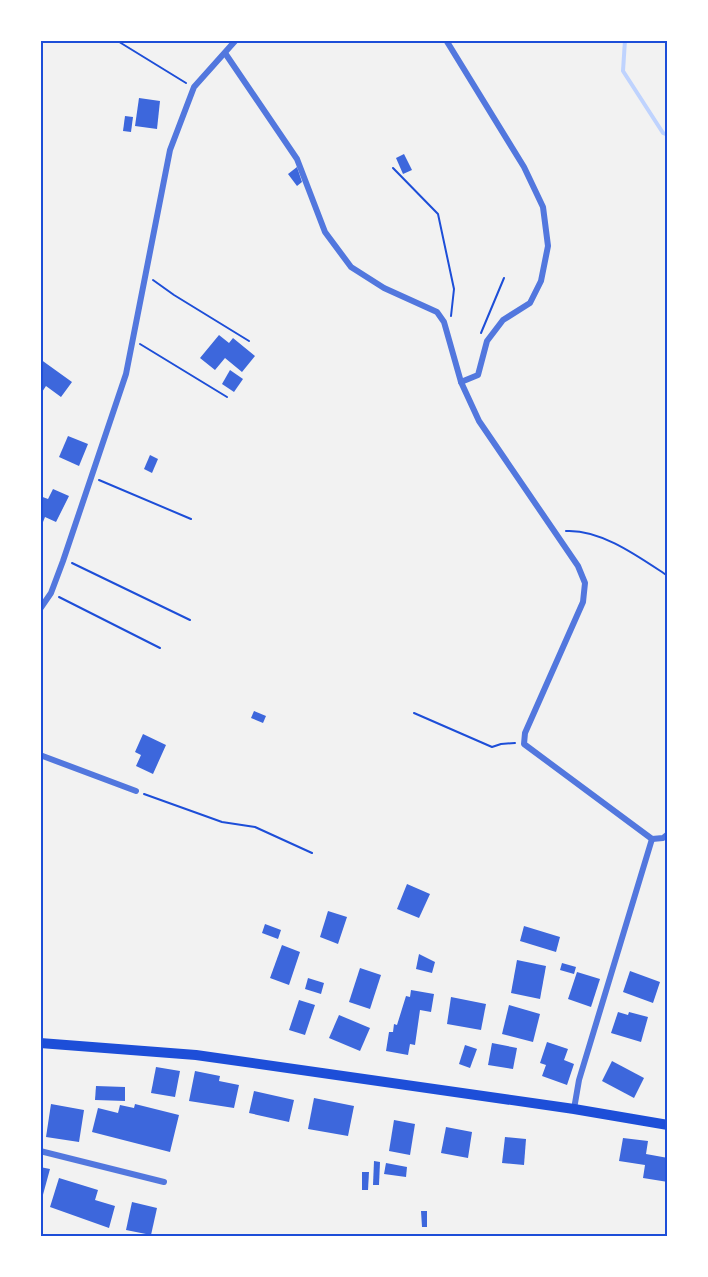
<svg xmlns="http://www.w3.org/2000/svg" width="708" height="1277" viewBox="0 0 708 1277" font-family="'Noto Sans',sans-serif">
<rect width="100%" height="100%" fill="#f2f2f2"/>
<g fill="none" stroke-linecap="round" stroke-linejoin="round">
<path stroke="#bfd3fe" stroke-width="4" d="M 625,40 L 623,71 L 663,133 L 668,135"/>
</g>
<g fill="#3d67dc">
<path d="M 139,98 L 160,101 L 157,129 L 135,126 Z"/>
<path d="M 125,116 L 133,117 L 131,132 L 123,131 Z"/>
<path d="M 404,154 L 412,170 L 403,174 L 396,158 Z"/>
<path d="M 297,167 L 302,182 L 297,186 L 288,174 Z"/>
<path d="M 219,335 L 229,343 L 233,338 L 255,356 L 242,372 L 225,358 L 215,370 L 200,358 Z"/>
<path d="M 40,359 L 72,382 L 61,397 L 46,386 L 40,395 Z"/>
<path d="M 230,370 L 243,379 L 234,392 L 222,384 Z"/>
<path d="M 68,436 L 88,444 L 79,466 L 59,457 Z"/>
<path d="M 150,455 L 158,459 L 152,473 L 144,469 Z"/>
<path d="M 53,489 L 69,496 L 56,522 L 45,517 L 43,522 L 40,521 L 40,496 L 48,499 Z"/>
<path d="M 254,711 L 266,716 L 263,723 L 251,718 Z"/>
<path d="M 143,734 L 166,745 L 153,774 L 136,766 L 141,755 L 135,752 Z"/>
<path d="M 407,884 L 430,894 L 419,918 L 397,909 Z"/>
<path d="M 328,911 L 347,917 L 338,944 L 320,937 Z"/>
<path d="M 265,924 L 281,930 L 278,939 L 262,933 Z"/>
<path d="M 524,926 L 560,937 L 556,952 L 520,941 Z"/>
<path d="M 282,945 L 300,952 L 289,985 L 270,978 Z"/>
<path d="M 419,954 L 435,962 L 432,973 L 416,969 Z"/>
<path d="M 517,960 L 546,966 L 540,999 L 511,993 Z"/>
<path d="M 562,963 L 576,967 L 574,974 L 560,970 Z"/>
<path d="M 360,968 L 381,975 L 370,1009 L 349,1002 Z"/>
<path d="M 630,971 L 660,982 L 653,1003 L 623,992 Z"/>
<path d="M 577,972 L 600,979 L 591,1007 L 568,999 Z"/>
<path d="M 308,978 L 324,983 L 321,994 L 305,989 Z"/>
<path d="M 411,990 L 434,994 L 431,1012 L 420,1010 L 415,1045 L 410,1044 L 408,1055 L 386,1051 L 389,1032 L 393,1032 L 394,1024 L 397,1025 L 406,996 L 410,997 Z"/>
<path d="M 451,997 L 486,1004 L 481,1030 L 447,1024 Z"/>
<path d="M 299,1000 L 315,1005 L 305,1035 L 289,1030 Z"/>
<path d="M 509,1005 L 540,1014 L 533,1042 L 502,1034 Z"/>
<path d="M 618,1012 L 628,1015 L 629,1012 L 648,1017 L 641,1042 L 611,1033 Z"/>
<path d="M 339,1015 L 370,1028 L 360,1051 L 329,1038 Z"/>
<path d="M 547,1042 L 568,1049 L 564,1060 L 574,1064 L 567,1085 L 542,1076 L 546,1065 L 540,1063 Z"/>
<path d="M 492,1043 L 517,1048 L 513,1069 L 488,1065 Z"/>
<path d="M 465,1045 L 477,1049 L 470,1068 L 459,1064 Z"/>
<path d="M 612,1061 L 644,1078 L 634,1098 L 602,1081 Z"/>
<path d="M 156,1067 L 180,1071 L 175,1097 L 151,1093 Z"/>
<path d="M 195,1071 L 220,1076 L 219,1081 L 239,1085 L 234,1108 L 189,1101 Z"/>
<path d="M 96,1086 L 125,1087 L 125,1101 L 95,1100 Z"/>
<path d="M 254,1091 L 294,1100 L 289,1122 L 249,1113 Z"/>
<path d="M 314,1098 L 354,1106 L 348,1136 L 308,1129 Z"/>
<path d="M 51,1104 L 84,1110 L 79,1142 L 46,1137 Z"/>
<path d="M 135,1104 L 179,1115 L 170,1152 L 92,1132 L 98,1108 L 118,1113 L 120,1105 L 134,1108 Z"/>
<path d="M 394,1120 L 415,1124 L 410,1155 L 389,1151 Z"/>
<path d="M 446,1127 L 472,1132 L 468,1158 L 441,1153 Z"/>
<path d="M 505,1137 L 526,1139 L 524,1165 L 502,1163 Z"/>
<path d="M 623,1138 L 648,1141 L 646,1154 L 668,1158 L 668,1182 L 643,1178 L 645,1165 L 619,1161 Z"/>
<path d="M 374,1161 L 380,1162 L 379,1185 L 373,1185 Z"/>
<path d="M 386,1163 L 407,1167 L 406,1177 L 384,1174 Z"/>
<path d="M 40,1167 L 50,1169 L 41,1202 L 40,1202 Z"/>
<path d="M 362,1172 L 369,1172 L 368,1190 L 362,1190 Z"/>
<path d="M 59,1178 L 98,1190 L 95,1200 L 115,1206 L 109,1228 L 50,1207 Z"/>
<path d="M 132,1202 L 157,1208 L 151,1235 L 126,1230 Z"/>
<path d="M 421,1211 L 427,1211 L 427,1227 L 422,1227 Z"/>
</g>
<g fill="none" stroke-linecap="round" stroke-linejoin="round">
<g stroke="#1d4ed8" stroke-width="2">
<path d="M 116,40 L 186,83"/>
<path d="M 393,168 L 438,214 L 454,289 L 451,316"/>
<path d="M 153,280 L 174,295 L 249,341"/>
<path d="M 481,333 L 504,278"/>
<path d="M 140,344 L 227,397"/>
<path d="M 99,480 L 191,519"/>
<path d="M 566,531 C 601,529 639,557 668,576"/>
<path d="M 72,563 L 190,620"/>
<path d="M 59,597 L 160,648"/>
<path d="M 414,713 L 492,747 L 501,744 L 515,743"/>
<path d="M 144,794 L 222,822 L 255,827 L 312,853"/>
</g>
<g stroke="#5277de" stroke-width="6">
<path d="M 446,40 L 524,167 L 543,207 L 548,246 L 541,281 L 530,303 L 503,320 L 487,341 L 478,375 L 461,382"/>
<path d="M 225,53 L 297,159 L 325,232 L 351,267 L 384,288 L 437,312 L 444,322 L 461,382 L 479,421 L 578,566 L 585,583 L 583,602 L 525,733 L 524,744 L 652,839"/>
<path d="M 40,609 L 51,593 L 63,561 L 126,374 L 170,150 L 194,87 L 236,40"/>
<path d="M 40,755 L 136,791"/>
<path d="M 652,839 L 663,838 L 668,834"/>
<path d="M 574,1109 L 579,1080 L 652,839"/>
<path d="M 40,1151 L 164,1182"/>
</g>
<path stroke="#1d4ed8" stroke-width="10" d="M 40,1043 L 196,1055 L 574,1109 L 668,1125"/>
</g>
<rect width="708" height="1277" fill="none" stroke="#ffffff" stroke-width="84"/>
<rect x="42" y="42" width="624" height="1193" fill="none" stroke="#1d4ed8" stroke-width="2"/>
</svg>
